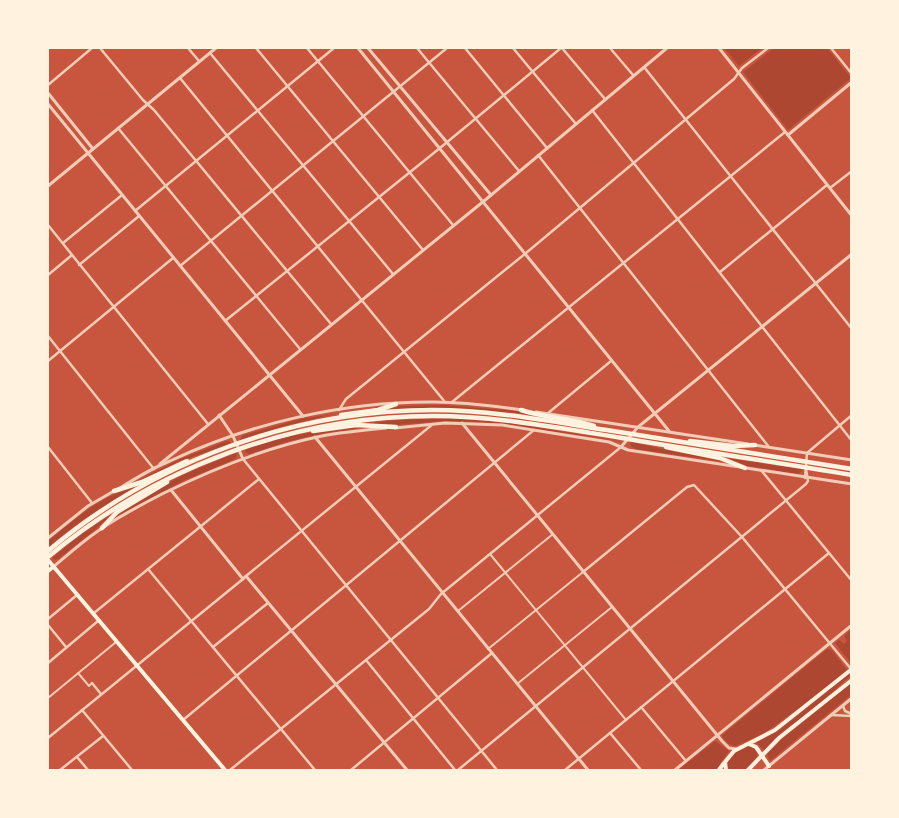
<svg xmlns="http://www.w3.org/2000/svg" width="899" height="818" viewBox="0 0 899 818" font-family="Cabin,sans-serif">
<rect width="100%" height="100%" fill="#c8553d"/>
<g fill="#ae4732">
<path d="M 724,48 L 762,48 L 739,66 Z"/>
<path d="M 774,48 L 827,48 L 851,78 L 788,130 L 743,72 Z"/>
<path d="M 444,405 L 517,411 L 534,415 L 458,408 L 383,410 L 401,406 Z"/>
<path d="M 381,408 L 340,413 L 288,425 L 240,440 L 243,435 L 305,418 Z"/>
<path d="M 446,418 L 503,422 L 621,441 L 484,422 L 445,421 L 396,425 L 367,423 L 397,420 Z"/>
<path d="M 353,427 L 368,427 L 325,433 L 286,442 L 249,454 L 244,451 C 268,435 323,432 353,427 Z"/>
<path d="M 226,441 L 230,442 L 231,444 L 180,461 L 145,479 L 133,483 L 180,459 Z"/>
<path d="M 631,442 L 676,452 L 716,459 L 725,462 L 635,449 L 630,445 Z"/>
<path d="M 236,453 L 237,456 L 235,459 L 183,481 L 115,517 L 126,509 L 182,475 Z"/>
<path d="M 726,458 L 801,469 L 802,470 L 800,473 L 797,474 L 748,466 Z"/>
<path d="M 136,487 L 81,521 L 48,547 L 48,541 C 75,519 101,495 136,487 Z"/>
<path d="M 112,514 L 95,530 L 58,559 L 55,560 L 52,558 L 80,535 Z"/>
<path d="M 851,629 L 851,663 L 835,643 L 839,640 L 844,644 L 847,641 L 844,636 Z"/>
<path d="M 827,649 L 832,650 L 847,670 L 808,702 L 763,734 L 735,746 L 729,744 L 722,737 L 722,735 Z"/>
<path d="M 849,674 L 851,675 L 819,704 L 779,735 L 764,750 L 756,743 L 783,727 Z"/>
<path d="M 851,683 L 851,695 L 770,761 L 767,754 L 783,738 Z"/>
<path d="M 715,741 L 729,751 L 716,770 L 678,770 Z"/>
<path d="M 747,746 C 767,750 753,764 744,770 L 729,770 L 727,764 C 731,755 738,750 747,746 Z"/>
</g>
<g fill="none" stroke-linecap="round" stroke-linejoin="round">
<g stroke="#f1ccb7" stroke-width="2">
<path d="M 490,554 L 626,720"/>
<path d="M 458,611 L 553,534"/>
<path d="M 488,649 L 583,572"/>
<path d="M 78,673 L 89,686 L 92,683"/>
<path d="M 517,684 L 612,607"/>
<path d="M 48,698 L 116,642"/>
</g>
<g stroke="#f1ccb7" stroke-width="2.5">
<path d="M 100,48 L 143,100 L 154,110 L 331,324"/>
<path d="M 188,48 L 199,61"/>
<path d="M 256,48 L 423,250"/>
<path d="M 307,48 L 453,225"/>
<path d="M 417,48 L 519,171"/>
<path d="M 465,48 L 547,148"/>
<path d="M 513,48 L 576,124"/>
<path d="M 562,48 L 605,99"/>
<path d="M 610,48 L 633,75"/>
<path d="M 831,48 L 852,74"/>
<path d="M 210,53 L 393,274"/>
<path d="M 644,67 L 852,329"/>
<path d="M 180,78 L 445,402"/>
<path d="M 48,85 L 92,48"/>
<path d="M 592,110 L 852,441"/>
<path d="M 118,128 L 300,349"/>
<path d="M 538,155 L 769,447"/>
<path d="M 830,188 L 852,171"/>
<path d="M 135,211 L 334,48"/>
<path d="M 48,225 L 208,424"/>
<path d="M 63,243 L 122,195"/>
<path d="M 79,265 L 139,216"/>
<path d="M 180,266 L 447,48"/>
<path d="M 720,272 L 827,185"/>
<path d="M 48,275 L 72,255"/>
<path d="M 225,321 L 440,148 L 561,48"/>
<path d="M 48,336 L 154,469"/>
<path d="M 48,361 L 173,258"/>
<path d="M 452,402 L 785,132"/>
<path d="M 339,410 L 346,399 L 526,253 L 734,79 L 742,68 L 768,48"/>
<path d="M 547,414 L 611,361"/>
<path d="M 48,447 L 92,503"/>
<path d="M 243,459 L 497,770"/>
<path d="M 761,470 L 852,581"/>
<path d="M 805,478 L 807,453 L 852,415"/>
<path d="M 148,569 L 315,770"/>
<path d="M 583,572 L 687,487 L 694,485 L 742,537 L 851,669"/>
<path d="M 246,576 L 433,424"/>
<path d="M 94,613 L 259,479"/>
<path d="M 48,619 L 77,595"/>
<path d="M 48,625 L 66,647"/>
<path d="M 213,647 L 268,603"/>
<path d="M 366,660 L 455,770"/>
<path d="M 48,663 L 98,621"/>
<path d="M 92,683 L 101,694"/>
<path d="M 843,706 L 845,711 L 852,714"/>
<path d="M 641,707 L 686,761"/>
<path d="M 82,710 L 132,770"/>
<path d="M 831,715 L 852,716"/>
<path d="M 183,720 L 534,430"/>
<path d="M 610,733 L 641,770"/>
<path d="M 48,738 L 243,579"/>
<path d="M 77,757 L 88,770"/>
<path d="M 60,770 L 103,736"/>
<path d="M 230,770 L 429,609 L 441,594 L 621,447"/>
<path d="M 351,770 L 492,653"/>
<path d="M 458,770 L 806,484 L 808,481 L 806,469"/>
<path d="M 565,770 L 829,553"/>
</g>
<g stroke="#f1ccb7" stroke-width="3">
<path d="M 358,48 L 669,431"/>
<path d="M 368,48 L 491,195"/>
<path d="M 719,48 L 852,216"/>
<path d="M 48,93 L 93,149"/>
<path d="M 48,104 L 303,416"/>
<path d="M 788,135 L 852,82"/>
<path d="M 48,186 L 216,48"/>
<path d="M 536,412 L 748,444"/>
<path d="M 219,415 L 233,436 L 243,459"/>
<path d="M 462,423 L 722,741 L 729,748 L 736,749"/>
<path d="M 395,428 L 445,423 L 502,425 L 609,442 L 628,450 L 852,484"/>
<path d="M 315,437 L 588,770"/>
<path d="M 754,445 L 852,460"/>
<path d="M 621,447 L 638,427 L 852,254"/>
<path d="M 160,464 L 484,201 L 667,48"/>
<path d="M 120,488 C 136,478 152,468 170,461 C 251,423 345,401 435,402 C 465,402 494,406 523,410"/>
<path d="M 171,490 L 243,579 L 246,576 L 407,770"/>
<path d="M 48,538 L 88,506 L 114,491"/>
<path d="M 53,567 C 69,554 84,540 101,529 C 121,515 143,504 164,493 C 215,468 267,447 322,436 C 343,432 365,430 386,428"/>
<path d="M 675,770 L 852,625"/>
<path d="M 764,770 L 852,698"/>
</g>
<g stroke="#fff3e0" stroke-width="4">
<path d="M 48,560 L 225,770"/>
<path d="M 48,571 L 53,567"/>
</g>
<g stroke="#fff3e0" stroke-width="4">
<path d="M 749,744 L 756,747 L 769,766"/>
<path d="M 719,770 L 724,763"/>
<path d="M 726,770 L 725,762 L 734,751 L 775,730 L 852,669"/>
<path d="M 748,770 L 779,738 L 852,680"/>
</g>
<g stroke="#fff3e0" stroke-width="4.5">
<path d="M 521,410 C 545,418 570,418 594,426"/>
<path d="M 341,415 L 378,410 L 396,404"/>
<path d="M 313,431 L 356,425 L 396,427"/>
<path d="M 690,441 L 733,446 L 755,445"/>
<path d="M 666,447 L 720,458 L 745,468"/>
<path d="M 114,491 L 142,482 L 187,461"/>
<path d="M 102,528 L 117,512 L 167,482"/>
<path d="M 48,551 C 154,461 294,410 433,410 C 494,410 554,422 613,431 C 693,444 772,456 852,469"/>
<path d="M 48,557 C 155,468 292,416 433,416 C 496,416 559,428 622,438 C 698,451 775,462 852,475"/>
</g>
</g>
<rect width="899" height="818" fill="none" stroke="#fff3e0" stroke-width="98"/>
</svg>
